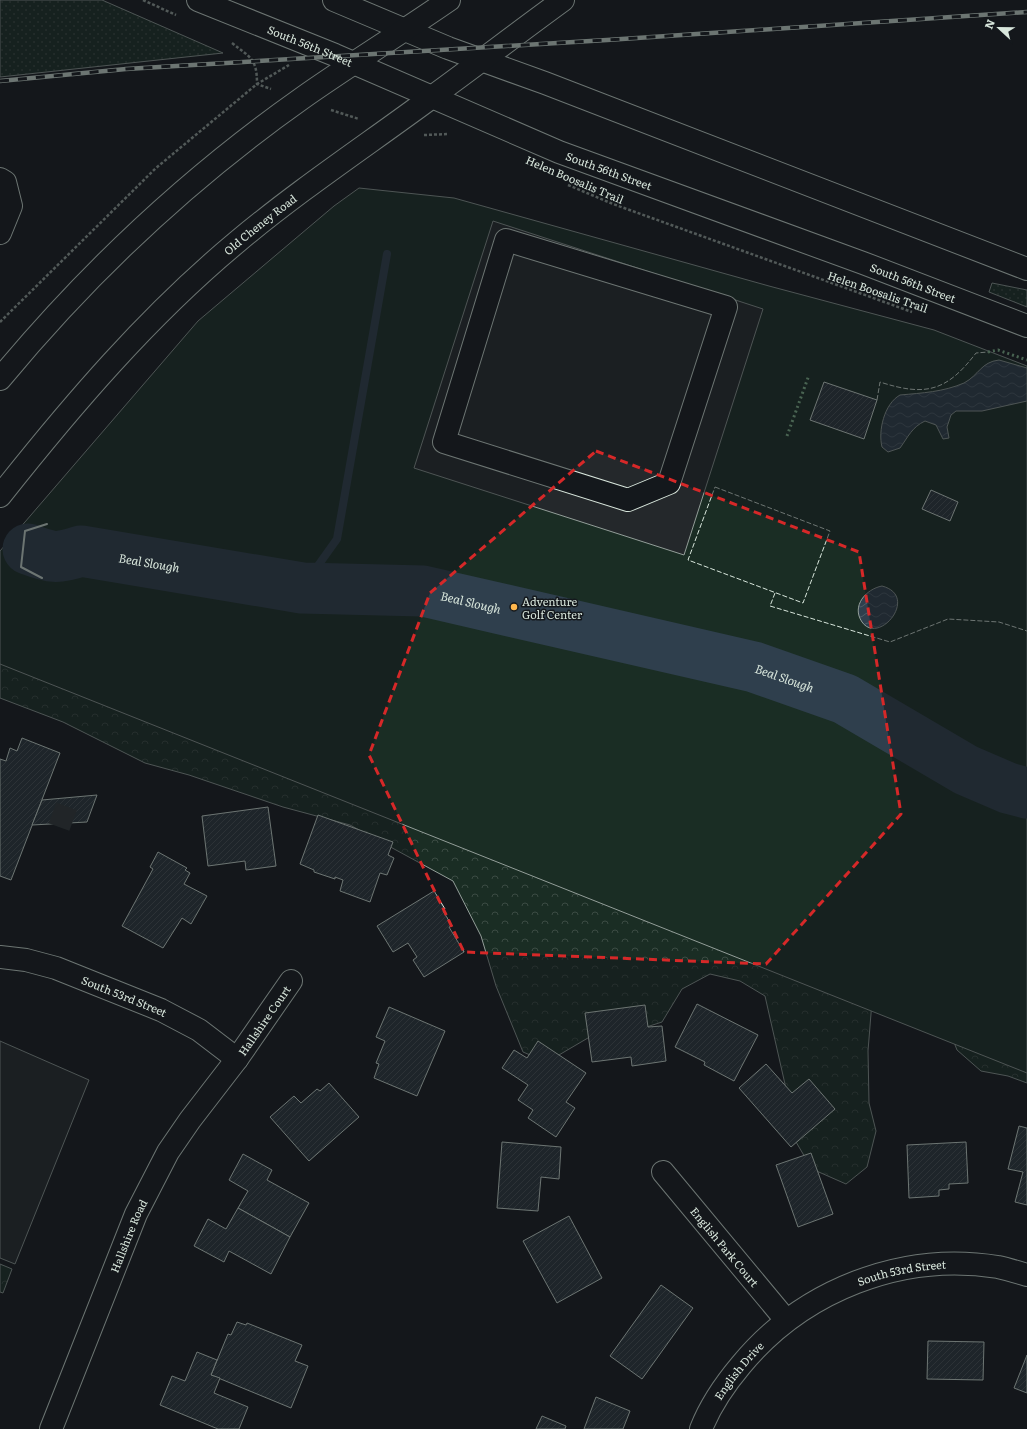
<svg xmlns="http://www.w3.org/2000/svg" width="1027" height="1429" viewBox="0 0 1027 1429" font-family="Literata,serif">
<defs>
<pattern id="grass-dots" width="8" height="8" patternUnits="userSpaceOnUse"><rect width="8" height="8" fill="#1a2d24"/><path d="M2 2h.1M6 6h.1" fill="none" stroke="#3b4b43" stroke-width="1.8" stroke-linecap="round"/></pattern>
<pattern id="forest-crowns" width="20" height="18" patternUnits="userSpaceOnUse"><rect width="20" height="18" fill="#1a2d24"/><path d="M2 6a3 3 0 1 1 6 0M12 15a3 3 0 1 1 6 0" fill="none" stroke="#3b4b43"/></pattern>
<pattern id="water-waves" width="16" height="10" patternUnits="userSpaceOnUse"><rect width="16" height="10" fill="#2f3f4d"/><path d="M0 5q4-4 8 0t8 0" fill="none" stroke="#4c5b66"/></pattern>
<pattern id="building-hatch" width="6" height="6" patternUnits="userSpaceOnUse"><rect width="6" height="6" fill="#2c363c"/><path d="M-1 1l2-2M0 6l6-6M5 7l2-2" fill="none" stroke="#4a5358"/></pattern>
</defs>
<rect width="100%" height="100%" fill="#14181c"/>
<g fill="url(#grass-dots)" stroke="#939e99">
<path d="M 0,0 L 102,0 L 223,53 L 0,77 Z"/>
<path d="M 992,283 L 1027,290 L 1027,307 L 989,292 Z"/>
</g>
<g fill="url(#forest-crowns)" stroke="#939e99">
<path d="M 0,603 L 1027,660 L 1027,1083 L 1008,1076 L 981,1071 L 957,1050 L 941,1009 L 873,989 L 868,1051 L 869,1103 L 876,1131 L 867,1167 L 846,1184 L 812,1169 L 796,1142 L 787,1093 L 765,996 L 740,981 L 710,974 L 682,989 L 662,1022 L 634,1031 L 610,1025 L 547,1062 L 523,1052 L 496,986 L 481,936 L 453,881 L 350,825 L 283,807 L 189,775 L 145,763 L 63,722 L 0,698 Z"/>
<path d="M 0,1264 L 12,1269 L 3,1293 L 0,1292 Z"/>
</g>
<path fill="#1a2d24" stroke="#939e99" d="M 359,188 L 454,198 L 769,286 L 934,330 L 1027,366 L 1027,1073 L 0,664 L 0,551 L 198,321 L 334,206 Z"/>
<g fill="#24282b" stroke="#939e99">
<path d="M 493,221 L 763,309 L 684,555 L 414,468 Z"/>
<path d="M 0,1041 L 89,1080 L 15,1264 L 0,1258 Z"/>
</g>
<g fill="url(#water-waves)" stroke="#939e99">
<path d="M 999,360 L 1027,368 L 1027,401 L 982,411 L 956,411 L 951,415 L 947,427 L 949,438 L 943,439 L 936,425 L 925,421 C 912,427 908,437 900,448 L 888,452 L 882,447 C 878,431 884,404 900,395 C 922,393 943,392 964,383 C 979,375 981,362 999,360 Z"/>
<path d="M 882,586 C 920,596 879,646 862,622 C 851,606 866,589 882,586 Z"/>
</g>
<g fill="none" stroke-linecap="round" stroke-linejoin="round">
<path stroke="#2f3f4d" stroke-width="8" d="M 302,588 L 337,539 L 387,254"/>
<path stroke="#2f3f4d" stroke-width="51" id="s1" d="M 28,549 C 52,558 57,559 81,551 L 302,588 L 423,591 L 754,667 L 845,699 L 966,770 L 1008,788 L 1027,793"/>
</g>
<g fill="url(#building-hatch)" stroke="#d8e6dc">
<path d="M 824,382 L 877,400 L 864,439 L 810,420 Z"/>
<path d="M 931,490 L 958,502 L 950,521 L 922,509 Z"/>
<path d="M 22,738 L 60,753 L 11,880 L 0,876 L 0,759 L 6,761 L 10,748 L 17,751 Z"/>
<path d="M 97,795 L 87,822 L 32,825 L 42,800 Z"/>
<path d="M 268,807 L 276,866 L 246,870 L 245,861 L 208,866 L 202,816 Z"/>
<path d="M 318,815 L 393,842 L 388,855 L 394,858 L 387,875 L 380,873 L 370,902 L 340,891 L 343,880 L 335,877 L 335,879 L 314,872 L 314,870 L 300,864 Z"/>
<path d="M 158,852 L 187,868 L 185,870 L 190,873 L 184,884 L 207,896 L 191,924 L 182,918 L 163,948 L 122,926 L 153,869 L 150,867 Z"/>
<path d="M 434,891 L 445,909 L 443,911 L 452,926 L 449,927 L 464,952 L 424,977 L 413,960 L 417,957 L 408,943 L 393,952 L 377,926 Z"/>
<path d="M 697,1004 L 758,1035 L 734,1081 L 704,1065 L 705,1062 L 675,1047 Z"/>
<path d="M 645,1005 L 648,1027 L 662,1026 L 666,1061 L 632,1066 L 631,1057 L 592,1062 L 585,1013 Z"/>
<path d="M 389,1007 L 445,1031 L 417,1096 L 374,1078 L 379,1064 L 376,1063 L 385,1041 L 376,1037 Z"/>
<path d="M 538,1041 L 586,1073 L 566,1102 L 575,1108 L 556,1137 L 528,1118 L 533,1110 L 518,1100 L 528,1085 L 502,1068 L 514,1050 L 527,1058 Z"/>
<path d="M 766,1064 L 792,1093 L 809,1079 L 835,1109 L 791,1147 L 739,1088 Z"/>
<path d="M 329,1083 L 359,1117 L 309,1161 L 270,1117 L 294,1096 L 301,1103 L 317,1089 L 320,1091 Z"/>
<path d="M 1019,1126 L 1027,1128 L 1027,1205 L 1015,1202 L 1023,1172 L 1008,1169 Z"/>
<path d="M 502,1142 L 561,1147 L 559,1179 L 541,1177 L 538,1211 L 497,1208 Z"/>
<path d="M 966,1142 L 968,1183 L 949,1184 L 949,1189 L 939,1190 L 939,1196 L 909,1198 L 907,1145 Z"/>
<path d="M 811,1153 L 833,1214 L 798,1227 L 776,1165 Z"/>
<path d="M 243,1154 L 272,1170 L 267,1180 L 309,1203 L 290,1237 L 238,1208 L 248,1191 L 229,1180 Z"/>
<path d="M 238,1208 L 290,1237 L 271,1274 L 229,1251 L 224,1262 L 194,1246 L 208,1219 L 226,1229 Z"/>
<path d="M 569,1216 L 602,1278 L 557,1303 L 523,1241 Z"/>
<path d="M 661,1285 L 693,1308 L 642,1379 L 610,1356 Z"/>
<path d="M 237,1322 L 246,1325 L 247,1323 L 302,1345 L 295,1361 L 308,1366 L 291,1408 L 211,1375 L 228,1334 L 231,1335 Z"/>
<path d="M 928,1341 L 984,1342 L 983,1380 L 927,1379 Z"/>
<path d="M 197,1352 L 217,1360 L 211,1375 L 220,1378 L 214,1393 L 248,1407 L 239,1429 L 218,1429 L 160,1405 L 172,1376 L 185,1381 Z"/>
<path d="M 1027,1355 L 1027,1393 L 1014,1388 Z"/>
<path d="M 596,1397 L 630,1411 L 623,1429 L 584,1429 Z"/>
<path d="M 542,1416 L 566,1426 L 565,1429 L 536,1429 Z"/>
</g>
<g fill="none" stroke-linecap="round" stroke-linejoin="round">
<path stroke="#313739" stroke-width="22" stroke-dasharray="22 11" stroke-linecap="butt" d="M 59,827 L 70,797"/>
<g stroke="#d8e6dc" stroke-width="24">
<g id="minor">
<path d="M 0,179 L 5,182 L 11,206 L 0,233"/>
<path d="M 506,240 L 726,307 L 669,483 L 628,500 L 444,442 Z"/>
<path id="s2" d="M 0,957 L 26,960 L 56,968 L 161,1010 L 199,1030 L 237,1059"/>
<path id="s3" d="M 663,1172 L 786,1320"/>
<path id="s4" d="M 51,1429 L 136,1214 L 168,1152 L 190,1120 L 237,1059 L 291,981"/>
<path id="s5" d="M 701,1429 C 710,1406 725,1384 741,1365 C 802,1291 901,1251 998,1267 C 1007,1269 1017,1272 1027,1275"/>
</g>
</g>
<g stroke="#d8e6dc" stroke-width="24">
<g id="major">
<path id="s6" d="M 198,0 L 335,55 L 559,152 L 863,263 L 1027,326"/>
<path d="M 334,0 L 448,48 L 545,83 L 1027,269"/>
<path d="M 0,379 C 87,274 189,178 301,99 C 349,65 400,34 449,0"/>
<path id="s7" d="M 0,496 C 72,405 148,316 237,242 C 299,190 367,145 432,97 C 476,65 519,32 563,0"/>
</g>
</g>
<g stroke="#9da8a2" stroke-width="2.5" stroke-dasharray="3 2" stroke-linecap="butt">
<path d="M 143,0 L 176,15"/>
<path d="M 232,43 C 251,58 257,59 257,84 L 271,89"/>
<path d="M 331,110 L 359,119"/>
<path d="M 424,135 L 449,134"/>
<path d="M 568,185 L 613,204 L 912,312"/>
<path d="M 0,322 L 156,168 L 257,84 L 289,65"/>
</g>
<use href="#minor" stroke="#14181c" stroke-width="22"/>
<use href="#major" stroke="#14181c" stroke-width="22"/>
<g stroke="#d8e6dc" stroke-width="4.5">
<path id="rail" d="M 0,81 L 126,69 L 607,40 L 1027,12"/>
</g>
<use href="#rail" stroke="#14181c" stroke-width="3" stroke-dasharray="9" stroke-linecap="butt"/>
<g stroke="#8ac095" stroke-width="3" stroke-dasharray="2 3" stroke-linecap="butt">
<path d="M 988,352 L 998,350 L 1027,360"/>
<path d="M 787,436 L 809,375"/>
</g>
<g stroke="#d8e6dc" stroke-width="1" stroke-dasharray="5 2" stroke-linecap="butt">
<path d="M 877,400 L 880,382 C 926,397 947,391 976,353 L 988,352"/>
<path d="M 715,487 L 830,531 L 803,603 L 688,560 Z"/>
<path d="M 775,593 L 770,606 L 890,642 L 948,619 L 999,622 L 1027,631"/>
</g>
<path stroke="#d8e6dc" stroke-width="2" d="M 42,578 L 21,567 L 25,531 L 47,524"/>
</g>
<path d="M0 0H1027V1429H0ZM 596,451 L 859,552 L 901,814 L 766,964 L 464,952 L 369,755 L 430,593 Z" fill="#14181c" fill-opacity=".55" fill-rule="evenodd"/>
<path fill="none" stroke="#d62828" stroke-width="3" stroke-dasharray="8 5" stroke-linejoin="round" d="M 596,451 L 859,552 L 901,814 L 766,964 L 464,952 L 369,755 L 430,593 Z"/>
<circle fill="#ffb74d" stroke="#14181c" stroke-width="1.5" cx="514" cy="607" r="4"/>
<g text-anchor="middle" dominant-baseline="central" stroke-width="3" stroke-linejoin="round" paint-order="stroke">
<g font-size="11" fill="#d8e6dc" stroke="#14181c">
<text stroke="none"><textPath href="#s6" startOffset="121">South 56th Street</textPath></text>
<text stroke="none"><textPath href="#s6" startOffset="445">South 56th Street</textPath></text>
<text transform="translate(575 179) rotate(23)">Helen Boosalis Trail</text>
<text stroke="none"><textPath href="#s7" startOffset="377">Old Cheney Road</textPath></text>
<text stroke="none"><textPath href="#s6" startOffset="769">South 56th Street</textPath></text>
<text transform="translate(878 291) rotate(19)">Helen Boosalis Trail</text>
<text stroke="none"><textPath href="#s2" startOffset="131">South 53rd Street</textPath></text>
<text stroke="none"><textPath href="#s4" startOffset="464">Hallshire Court</textPath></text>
<text stroke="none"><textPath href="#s4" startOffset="208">Hallshire Road</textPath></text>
<text stroke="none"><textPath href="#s3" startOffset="97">English Park Court</textPath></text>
<text stroke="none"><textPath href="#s5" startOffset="266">South 53rd Street</textPath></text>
<text stroke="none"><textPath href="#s5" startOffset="70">English Drive</textPath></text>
</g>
<g font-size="11" fill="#d8e6dc" stroke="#14181c" text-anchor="start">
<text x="522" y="601">Adventure<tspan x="522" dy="13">Golf Center</tspan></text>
</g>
<g font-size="12" font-style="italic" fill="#d8e6dc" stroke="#14181c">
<text stroke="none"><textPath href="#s1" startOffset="124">Beal Slough</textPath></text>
<text stroke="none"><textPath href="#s1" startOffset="449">Beal Slough</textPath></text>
<text stroke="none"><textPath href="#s1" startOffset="772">Beal Slough</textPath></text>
</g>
</g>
<g transform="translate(999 28) rotate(292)" stroke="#14181c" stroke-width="3" paint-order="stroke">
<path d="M0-3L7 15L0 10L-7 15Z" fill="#d8e6dc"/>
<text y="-6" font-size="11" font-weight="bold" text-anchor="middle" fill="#d8e6dc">N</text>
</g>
</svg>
